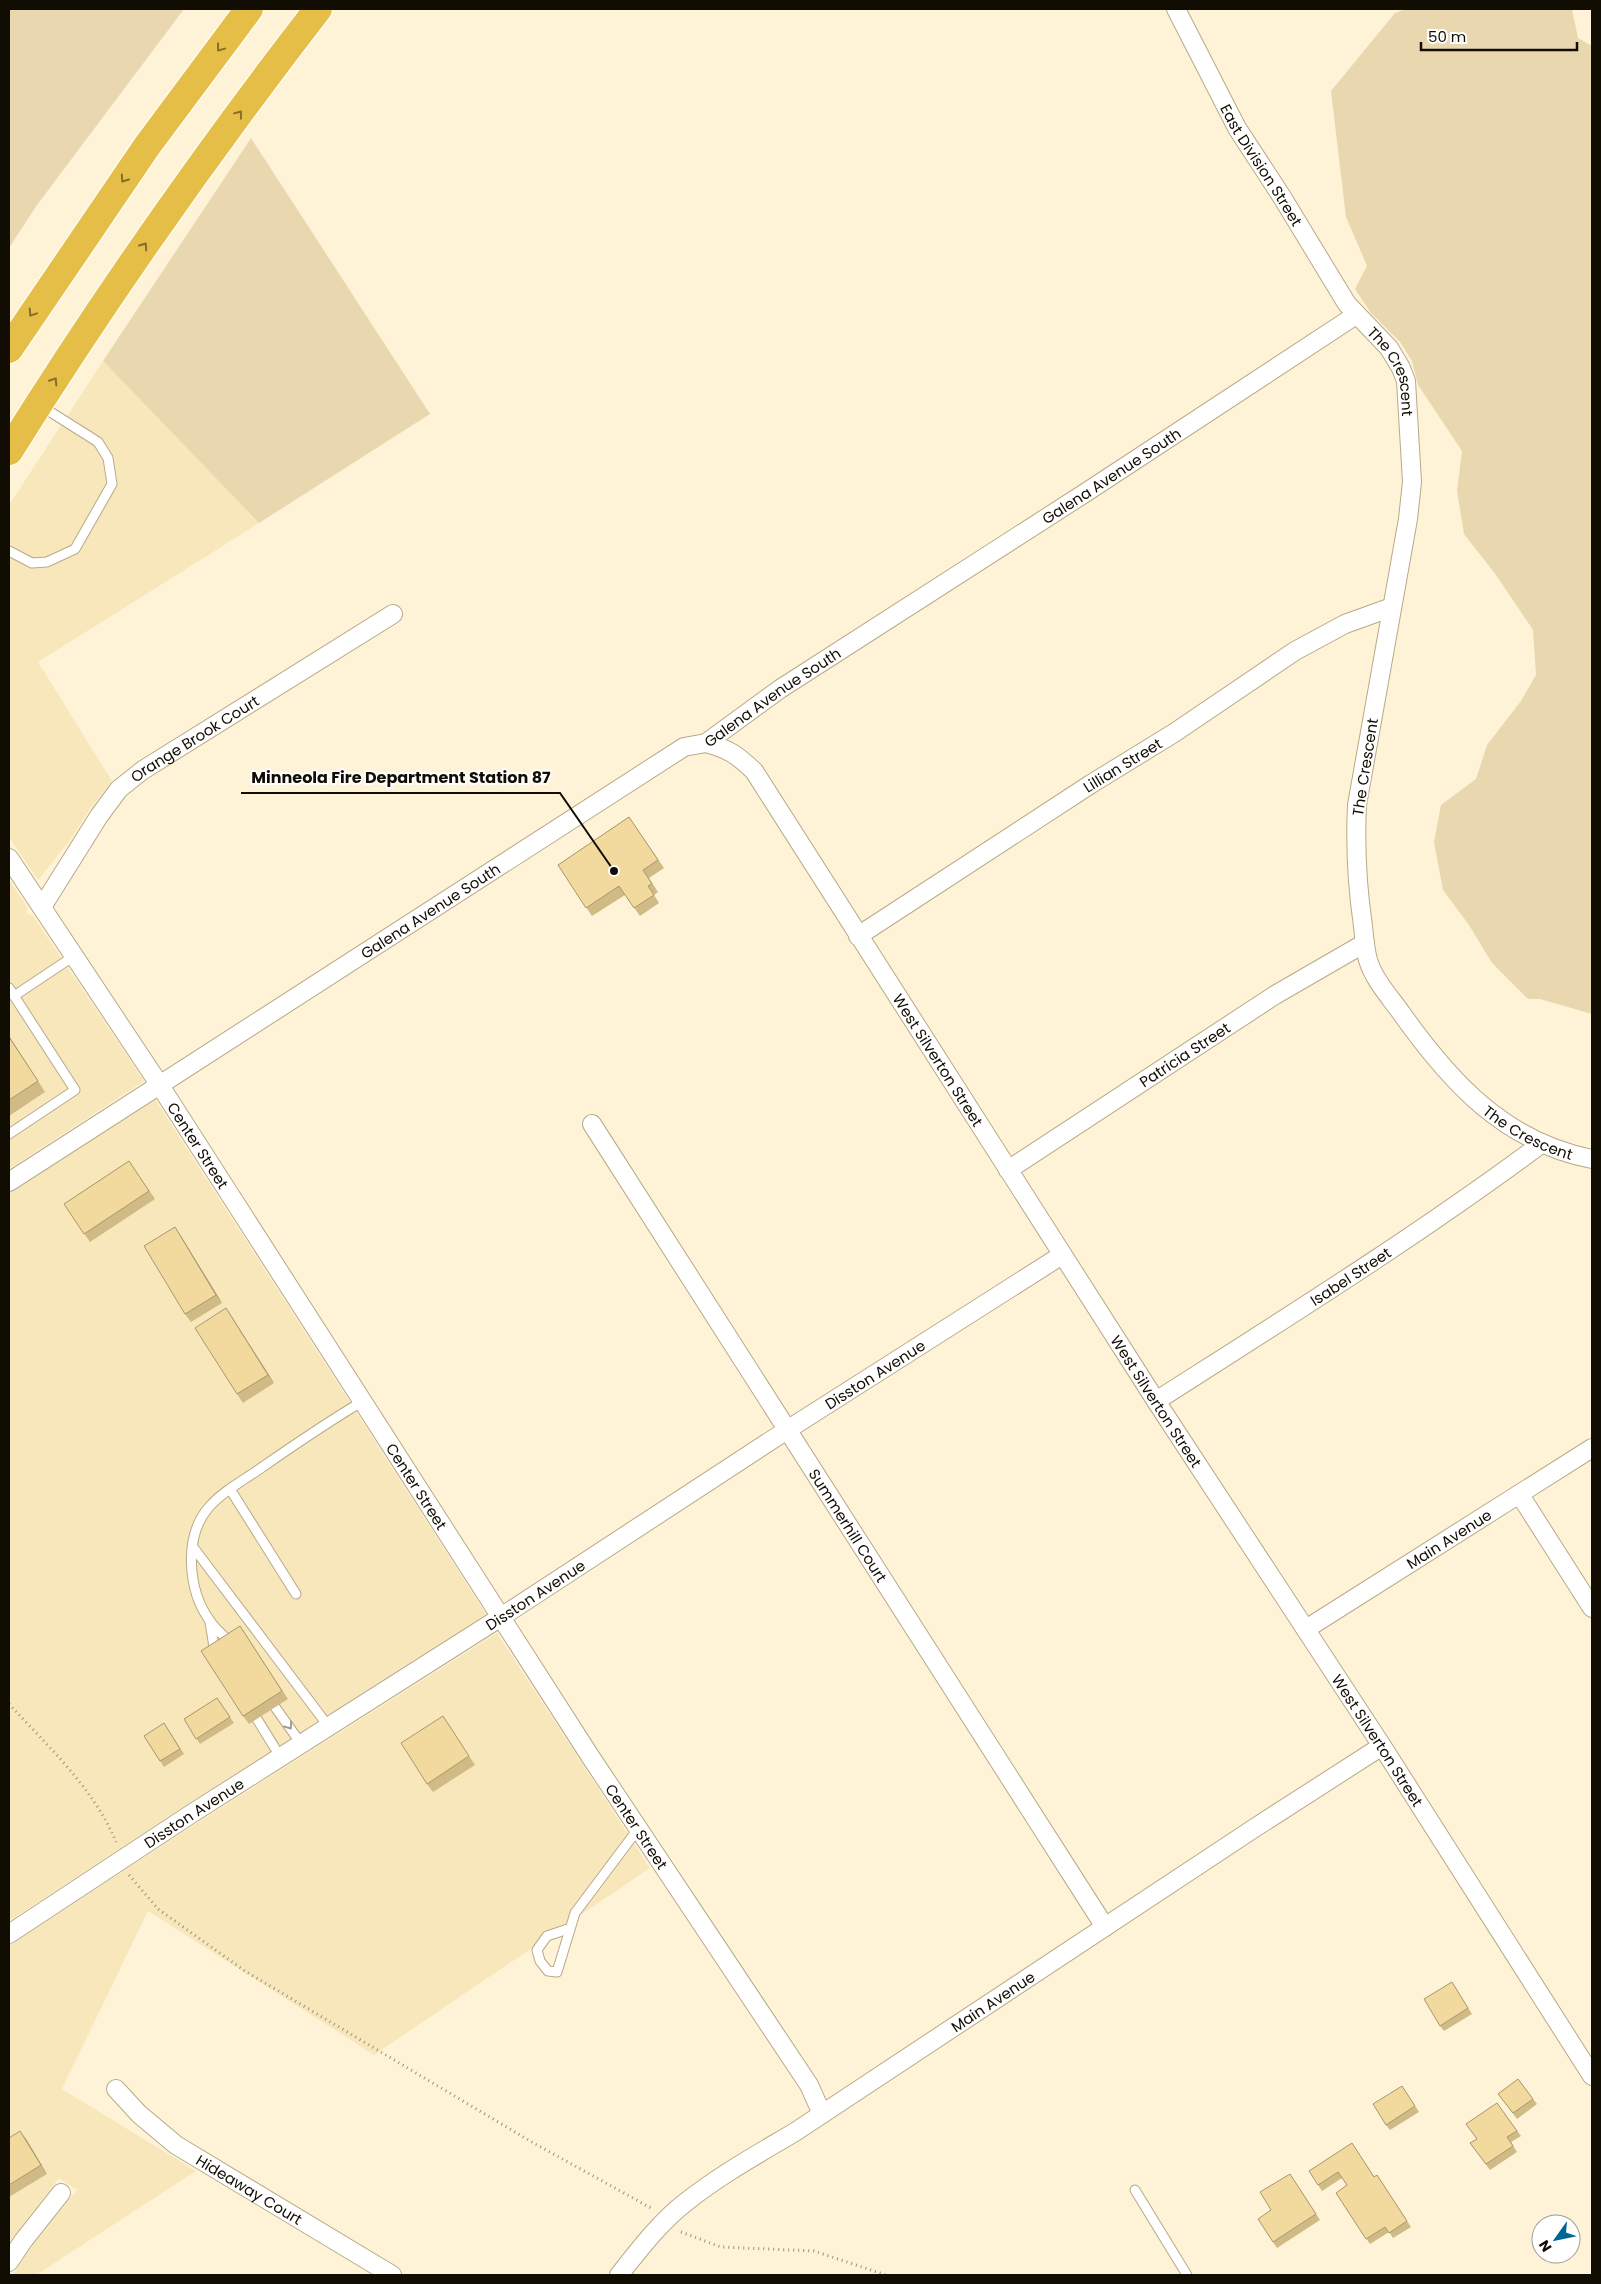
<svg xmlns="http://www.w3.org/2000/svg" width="1601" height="2284" viewBox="0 0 1601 2284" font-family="Poppins,sans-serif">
<rect width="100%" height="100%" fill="#fef3d6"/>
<g fill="#f9e7bc">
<path d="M 103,361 L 259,523 L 38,662 L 112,781 L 89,810 L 71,839 L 38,880 L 9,837 L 9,505 Z"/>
<path d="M 9,880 L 28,908 L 26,913 L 33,916 L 144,1081 L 9,1169 Z"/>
<path d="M 155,1099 L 486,1614 L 186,1805 L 9,1921 L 9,1194 Z"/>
<path d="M 497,1633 L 650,1868 L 374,2055 L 148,1911 L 62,2089 L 196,2171 L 36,2275 L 13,2275 L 32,2246 L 77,2190 L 59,2178 L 9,2242 L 9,1946 L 197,1823 Z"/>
</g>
<g fill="#e9d8af">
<path d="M 9,9 L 184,9 L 37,205 L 9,248 Z"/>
<path d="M 1406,9 L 1572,9 L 1578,38 L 1592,46 L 1592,1014 L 1540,999 L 1528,999 L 1492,963 L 1469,925 L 1443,890 L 1434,842 L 1441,805 L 1476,779 L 1487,745 L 1521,701 L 1536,675 L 1533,630 L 1496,575 L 1464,534 L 1457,491 L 1462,451 L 1418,385 L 1412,361 L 1400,342 L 1371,313 L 1355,289 L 1367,266 L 1346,217 L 1331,91 L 1395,13 Z"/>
<path d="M 251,138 L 430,414 L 259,523 L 103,361 Z"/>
</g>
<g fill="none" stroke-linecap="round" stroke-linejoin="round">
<g stroke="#b8aa88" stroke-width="11">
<g id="service">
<path d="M 9,551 L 32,563 L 47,562 L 75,549 L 112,484 L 108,458 L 98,442 L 41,406"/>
<path d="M 9,988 L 75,1090 L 9,1134"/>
<path d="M 14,996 L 74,956"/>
<path d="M 230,1489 L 296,1594"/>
<path d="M 193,1547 L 329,1727"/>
<path d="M 210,1622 L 215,1653"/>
<path d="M 231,1643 C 224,1636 215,1629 210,1621 C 188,1591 183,1537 209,1507 C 223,1491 244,1480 261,1468 C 294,1445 328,1422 363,1401"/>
<path d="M 275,1707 L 302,1745"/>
<path d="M 257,1719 L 281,1758"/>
<path d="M 568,1929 L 547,1936 L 537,1950 L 540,1961 L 548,1971 L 557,1972 L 575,1913 L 638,1829"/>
<path d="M 1135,2190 L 1187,2275"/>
</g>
</g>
<g stroke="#b8aa88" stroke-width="20">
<g id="minor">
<path id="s1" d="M 1176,9 L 1237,128 L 1282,197 L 1347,304 L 1389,348 L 1401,368 L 1406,381 L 1412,482 L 1408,519 L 1357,805 C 1355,846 1357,885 1363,926 C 1364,937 1365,949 1368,960 C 1374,980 1390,997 1402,1014 C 1451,1083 1505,1142 1592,1159"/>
<path id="s2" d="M 706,743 C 729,749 737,755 754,771 L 1156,1401 L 1382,1746 L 1592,2076"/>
<path id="s3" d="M 9,858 L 159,1084 L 590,1756 L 809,2085 L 822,2114"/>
<path id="s4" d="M 42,907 L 99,816 L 119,789 L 143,770 L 393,614"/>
<path id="s5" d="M 858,936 L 1091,784 L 1174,733 L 1295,651 L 1345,624 L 1392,607"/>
<path id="s6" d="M 592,1124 L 1105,1927"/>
<path id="s7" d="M 1008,1170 L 1275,995 L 1365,943"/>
<path id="s8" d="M 9,1182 L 684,747 L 706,743 L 780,689 L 1085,493 L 1356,315"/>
<path id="s9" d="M 1156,1401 C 1286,1318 1417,1236 1541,1144"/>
<path d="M 1520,1495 L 1592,1608"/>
<path id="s10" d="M 1306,1629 L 1592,1448"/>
<path id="s11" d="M 9,1934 L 191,1814 L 501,1617 L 787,1430 L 1062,1255"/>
<path id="s12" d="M 116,2089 L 139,2114 L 176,2145 L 392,2275"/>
<path d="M 9,2262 L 23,2241 L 61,2193"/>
<path id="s13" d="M 619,2275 C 639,2250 660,2222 686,2202 C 720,2175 758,2154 795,2132 L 1256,1827 L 1382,1746"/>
</g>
</g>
<g stroke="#fff" stroke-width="30">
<g id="trunk">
<path d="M 9,349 L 147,146 L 249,9"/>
<path d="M 9,451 C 104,299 208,151 318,9"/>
</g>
</g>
<g stroke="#9a917c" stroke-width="3" stroke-dasharray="1 4" stroke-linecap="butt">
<path d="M 9,1704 C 47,1745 95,1790 116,1842"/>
<path d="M 129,1875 L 158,1909 L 245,1971 L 530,2141 L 651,2208"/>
<path d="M 681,2232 L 721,2247 L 814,2251 L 886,2275"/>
</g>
<use href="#service" stroke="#fff" stroke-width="9"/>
<use href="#minor" stroke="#fff" stroke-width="18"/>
<use href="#trunk" stroke="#e4be46" stroke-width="28"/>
</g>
<g fill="#d0bb87">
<path d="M 629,817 L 664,868 L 649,878 L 658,892 L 654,895 L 659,903 L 640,916 L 625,895 L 592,916 L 558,865 Z"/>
<path d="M 9,1036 L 45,1092 L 9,1116 Z"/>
<path d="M 129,1161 L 155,1199 L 90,1242 L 64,1204 Z"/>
<path d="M 175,1227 L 222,1303 L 191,1322 L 185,1314 Z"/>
<path d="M 232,1317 L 274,1383 L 243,1403 L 237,1394 Z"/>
<path d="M 240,1626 L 288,1699 L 249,1724 L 243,1716 Z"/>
<path d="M 217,1698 L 234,1723 L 200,1744 L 184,1719 Z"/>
<path d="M 443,1716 L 475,1765 L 433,1792 L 427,1784 Z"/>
<path d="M 164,1723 L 184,1754 L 164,1767 L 144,1736 Z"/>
<path d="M 1452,1982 L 1472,2014 L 1444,2031 L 1440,2026 Z"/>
<path d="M 1518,2079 L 1537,2104 L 1517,2119 L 1498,2094 Z"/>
<path d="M 1402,2086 L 1419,2112 L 1390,2130 L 1386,2125 Z"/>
<path d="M 1497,2103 L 1521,2136 L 1511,2142 L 1517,2152 L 1490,2170 L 1470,2143 L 1477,2139 L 1466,2124 Z"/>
<path d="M 9,2138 L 26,2139 L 47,2174 L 9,2197 Z"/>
<path d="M 1352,2143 L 1374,2177 L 1377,2175 L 1411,2227 L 1393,2238 L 1389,2232 L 1370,2244 L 1336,2193 L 1347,2185 L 1342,2178 L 1322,2191 L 1309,2171 Z"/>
<path d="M 1290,2174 L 1320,2220 L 1277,2248 L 1258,2219 L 1271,2210 Z"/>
</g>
<g fill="#a9986e">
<path d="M 9,1036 L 45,1092 L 9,1037 Z"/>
<path d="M 175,1227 L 181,1236 L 222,1303 L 216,1295 Z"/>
<path d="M 226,1308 L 232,1317 L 274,1383 L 268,1375 Z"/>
<path d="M 20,2131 L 26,2139 L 47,2174 L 41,2165 Z"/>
</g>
<g fill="#f2d99d" stroke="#a9986e">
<path d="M 629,817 L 658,860 L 643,870 L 652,884 L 648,886 L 654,895 L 634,908 L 619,886 L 586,908 L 558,865 Z"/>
<path d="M 9,1037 L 38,1081 L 9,1100 Z"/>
<path d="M 129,1161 L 149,1191 L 84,1234 L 64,1204 Z"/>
<path d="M 175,1227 L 216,1295 L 185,1314 L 144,1246 Z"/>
<path d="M 226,1308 L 268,1375 L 237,1394 L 195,1328 Z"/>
<path d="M 240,1626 L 282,1691 L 243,1716 L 201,1651 Z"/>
<path d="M 217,1698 L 230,1717 L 196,1739 L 184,1719 Z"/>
<path d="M 443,1716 L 469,1756 L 427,1784 L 401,1743 Z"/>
<path d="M 164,1723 L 180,1749 L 160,1761 L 144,1736 Z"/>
<path d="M 1452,1982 L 1468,2008 L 1440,2026 L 1424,1999 Z"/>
<path d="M 1518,2079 L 1533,2099 L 1513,2113 L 1498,2094 Z"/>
<path d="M 1402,2086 L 1415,2106 L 1386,2125 L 1373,2104 Z"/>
<path d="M 1497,2103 L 1517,2131 L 1507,2137 L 1513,2146 L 1486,2164 L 1470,2143 L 1477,2139 L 1466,2124 Z"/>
<path d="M 20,2131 L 41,2165 L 9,2185 L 9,2138 Z"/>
<path d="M 1352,2143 L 1374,2177 L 1377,2175 L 1407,2221 L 1389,2233 L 1385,2227 L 1366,2239 L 1336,2193 L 1347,2185 L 1338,2172 L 1318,2185 L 1309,2171 Z"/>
<path d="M 1290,2174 L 1316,2214 L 1273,2242 L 1258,2219 L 1271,2210 L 1260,2192 Z"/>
</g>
<defs><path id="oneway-chevron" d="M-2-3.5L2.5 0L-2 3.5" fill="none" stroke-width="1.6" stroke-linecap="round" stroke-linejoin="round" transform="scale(1.25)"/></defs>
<g stroke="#866e28">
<use href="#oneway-chevron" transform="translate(220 48) rotate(127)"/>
<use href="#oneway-chevron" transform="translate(239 114) rotate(-53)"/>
<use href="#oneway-chevron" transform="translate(124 179) rotate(125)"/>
<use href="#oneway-chevron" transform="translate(144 246) rotate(-55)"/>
<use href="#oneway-chevron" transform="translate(32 313) rotate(124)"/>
<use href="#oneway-chevron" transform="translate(54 381) rotate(-57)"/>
</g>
<use stroke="#a09e9a" href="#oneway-chevron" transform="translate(289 1726) rotate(55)"/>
<g text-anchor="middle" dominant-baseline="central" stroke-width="4" stroke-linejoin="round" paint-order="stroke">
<g font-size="15" fill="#120d03" stroke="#fff">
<text stroke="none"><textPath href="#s1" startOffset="178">East Division Street</textPath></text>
<text stroke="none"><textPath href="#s1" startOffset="425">The Crescent</textPath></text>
<text stroke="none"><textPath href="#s8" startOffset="1311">Galena Avenue South</textPath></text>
<text stroke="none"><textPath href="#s8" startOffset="906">Galena Avenue South</textPath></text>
<text stroke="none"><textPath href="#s4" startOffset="232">Orange Brook Court</textPath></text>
<text stroke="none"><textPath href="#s5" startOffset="315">Lillian Street</textPath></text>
<text transform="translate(1365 767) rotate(-81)">The Crescent</text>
<text stroke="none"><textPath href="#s8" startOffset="501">Galena Avenue South</textPath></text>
<text stroke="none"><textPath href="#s7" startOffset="211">Patricia Street</textPath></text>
<text stroke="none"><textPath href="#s2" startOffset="399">West Silverton Street</textPath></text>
<text stroke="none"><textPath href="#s1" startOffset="1264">The Crescent</textPath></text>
<text stroke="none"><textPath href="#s3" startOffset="344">Center Street</textPath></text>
<text stroke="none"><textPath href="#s9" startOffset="231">Isabel Street</textPath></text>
<text stroke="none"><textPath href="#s11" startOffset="1031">Disston Avenue</textPath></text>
<text stroke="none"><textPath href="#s2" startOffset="804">West Silverton Street</textPath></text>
<text stroke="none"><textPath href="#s3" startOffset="749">Center Street</textPath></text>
<text stroke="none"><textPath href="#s6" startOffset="476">Summerhill Court</textPath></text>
<text stroke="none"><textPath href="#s10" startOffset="169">Main Avenue</textPath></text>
<text stroke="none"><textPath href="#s11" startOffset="626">Disston Avenue</textPath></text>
<text stroke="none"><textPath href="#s2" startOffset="1209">West Silverton Street</textPath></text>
<text stroke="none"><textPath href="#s11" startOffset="221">Disston Avenue</textPath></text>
<text stroke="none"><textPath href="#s3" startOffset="1154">Center Street</textPath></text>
<text stroke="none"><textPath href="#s13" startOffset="466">Main Avenue</textPath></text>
<text stroke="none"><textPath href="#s12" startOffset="168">Hideaway Court</textPath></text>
</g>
</g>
<path fill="none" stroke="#120d03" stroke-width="2" d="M614 871L560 793H241"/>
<circle fill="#120d03" stroke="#fff" stroke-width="2" cx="614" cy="871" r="5"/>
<g font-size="16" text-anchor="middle" font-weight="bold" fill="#120d03" stroke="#fff" stroke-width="4" stroke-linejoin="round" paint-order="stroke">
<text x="401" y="783">Minneola Fire Department Station 87</text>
</g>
<rect width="1601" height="2284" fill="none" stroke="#120d03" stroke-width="20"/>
<g transform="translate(1556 2239) rotate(237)"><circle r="24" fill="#ffffff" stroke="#a09e9a"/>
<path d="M0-4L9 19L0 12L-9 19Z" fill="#006694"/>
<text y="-8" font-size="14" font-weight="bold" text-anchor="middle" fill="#120d03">N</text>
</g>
<path d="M1421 42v8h156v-8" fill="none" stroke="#120d03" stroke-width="2.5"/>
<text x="1428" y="42" font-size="15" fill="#120d03" stroke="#ffffff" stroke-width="4" paint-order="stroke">50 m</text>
</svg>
